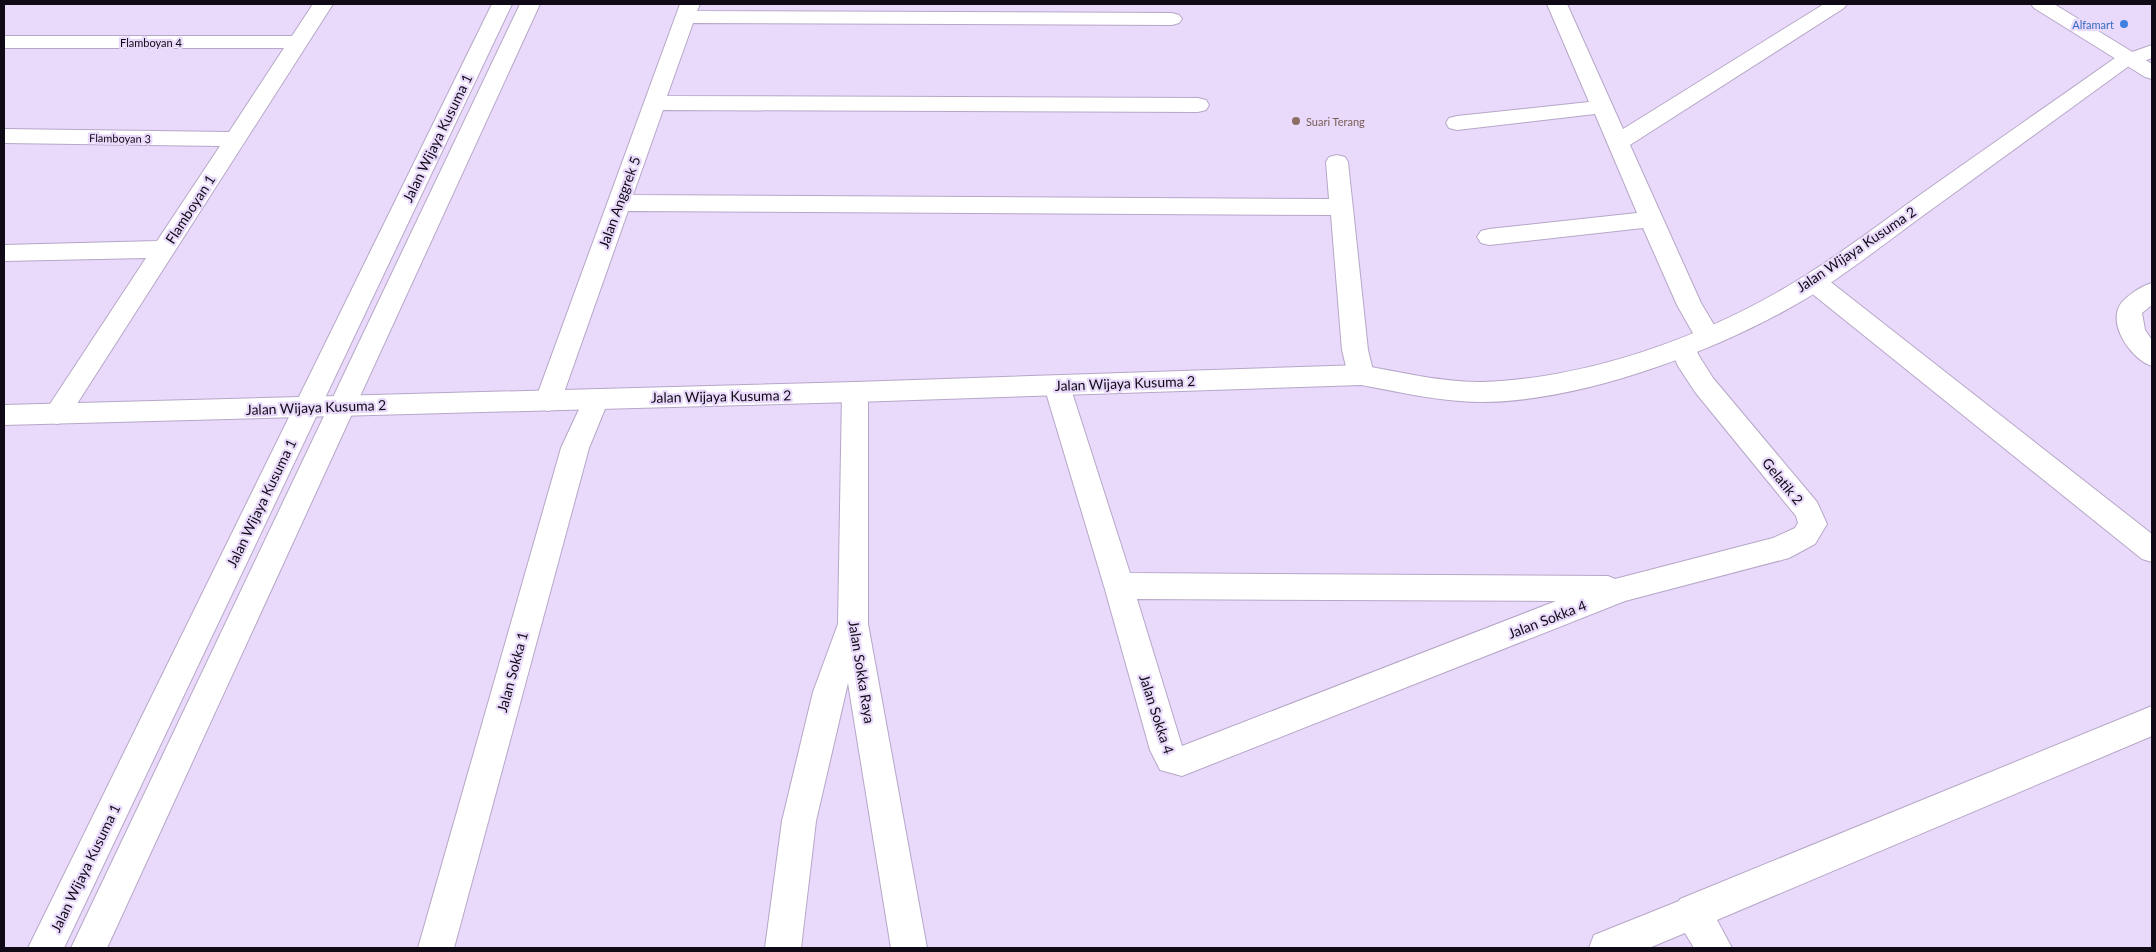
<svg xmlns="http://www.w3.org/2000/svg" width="2156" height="952" viewBox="0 0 2156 952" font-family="Lato,sans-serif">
<rect width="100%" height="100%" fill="#e9d9fb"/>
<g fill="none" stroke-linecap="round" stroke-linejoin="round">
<g stroke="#b6a7c7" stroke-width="2">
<g id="street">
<path d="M 313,4 L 333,4 L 66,421 L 57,424 L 48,421 L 44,414 L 48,407 L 146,258 L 4,261 L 4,245 L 157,241 L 220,146 L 4,143 L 4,129 L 229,132 L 284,48 L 4,48 L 4,36 L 292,36 Z"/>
<path d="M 492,4 L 512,4 L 64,948 L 28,948 Z"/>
<path d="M 520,4 L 540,4 L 107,948 L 71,948 Z"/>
<path d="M 680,4 L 700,4 L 697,11 L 1172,13 L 1179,15 L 1182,19 L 1179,23 L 1172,25 L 693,23 L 667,96 L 1198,98 L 1206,100 L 1209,105 L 1206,110 L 1198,112 L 663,110 L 633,195 L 1329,199 L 1326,162 L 1329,157 L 1337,155 L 1345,157 L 1348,162 L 1368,350 L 1374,375 L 1370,382 L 1361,385 L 1352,382 L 1348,375 L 1342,350 L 1331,215 L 628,211 L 561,401 L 557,408 L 548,411 L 539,408 L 535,401 Z"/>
<path d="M 1547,4 L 1567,4 L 1623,129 L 1824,4 L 1847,4 L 1844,8 L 1630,145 L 1701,303 L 1720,335 L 1716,342 L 1707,344 L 1698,342 L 1677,305 L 1643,228 L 1489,245 L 1481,243 L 1477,237 L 1481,231 L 1489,229 L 1637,213 L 1595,114 L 1457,130 L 1449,128 L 1446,123 L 1449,118 L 1457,116 L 1589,102 Z"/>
<path d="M 2031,4 L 2054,4 L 2152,64 L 2152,79 L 2145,77 L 2034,8 Z"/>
<path d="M 1814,273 L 1823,276 L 2152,534 L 2152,562 L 2142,559 L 1805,288 L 1802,282 L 1805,276 Z"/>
<path d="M 2152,283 L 2152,305 L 2142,313 L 2145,330 L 2152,340 L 2152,366 C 2133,360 2111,330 2118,309 C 2122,298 2141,286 2152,283 Z"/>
<path d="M 1683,339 L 1692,341 L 1699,356 L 1713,378 L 1817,502 L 1827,524 L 1815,544 L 1789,558 L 1625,601 L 1182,776 L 1160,770 L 1150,750 L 1104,586 L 1044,386 L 1048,379 L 1057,376 L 1066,379 L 1070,386 L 1130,573 L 1608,576 L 1615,579 L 1773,538 L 1795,528 L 1798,523 L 1796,516 L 1695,392 L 1678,366 L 1670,348 L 1674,341 ZM 1137,599 L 1556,601 L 1182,746 Z"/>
<path d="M 855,382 L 864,385 L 868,392 L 868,624 L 927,948 L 891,948 L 848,683 L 816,821 L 801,948 L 765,948 L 782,821 L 813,692 L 838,624 L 842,392 L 846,385 Z"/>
<path d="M 596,389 L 605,392 L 609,399 L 589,448 L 454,948 L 418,948 L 561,448 L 587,392 Z"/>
<path d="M 2152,706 L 2152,736 L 1717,920 L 1732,948 L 1694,948 L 1685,933 L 1649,948 L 1589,948 L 1594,935 L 1679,901 L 1680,899 Z"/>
</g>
</g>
<g stroke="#b6a7c7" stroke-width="2">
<path id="secondary" d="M 2152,45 L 2152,58 L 2129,66 C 2068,110 2007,155 1946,199 C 1905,228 1865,260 1823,288 C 1735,345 1587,402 1481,402 C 1441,402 1400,392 1361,385 L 855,402 L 4,425 L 4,405 L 855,382 L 1361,365 C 1399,372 1445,383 1483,382 C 1592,378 1714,334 1806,275 C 1846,250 1885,220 1924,192 C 1988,147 2051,103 2115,58 Z"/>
</g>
<use href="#street" fill="#fff" fill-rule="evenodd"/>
<use href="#secondary" fill="#fff" fill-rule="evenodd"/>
</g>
<circle fill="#3f7fe0" stroke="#e9d9fb" stroke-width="2" cx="2124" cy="24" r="5"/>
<circle fill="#8d6e63" stroke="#e9d9fb" stroke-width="2" cx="1296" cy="121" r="5"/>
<g text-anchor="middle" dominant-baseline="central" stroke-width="4.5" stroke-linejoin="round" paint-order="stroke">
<g font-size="11" fill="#366cbe" stroke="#e9d9fb" text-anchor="end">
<text x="2114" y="24">Alfamart</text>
</g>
<g font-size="11" fill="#0f0a15" stroke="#e9d9fb">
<text x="151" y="42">Flamboyan 4</text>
<text transform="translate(120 138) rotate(1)">Flamboyan 3</text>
</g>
<g font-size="11" fill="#785e54" stroke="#e9d9fb" text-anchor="start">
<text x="1306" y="121">Suari Terang</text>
</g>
<g font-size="14" fill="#0f0a15" stroke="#e9d9fb">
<text transform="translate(437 138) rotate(-64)">Jalan Wijaya Kusuma 1</text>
<text transform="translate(619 202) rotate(-70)">Jalan Anggrek 5</text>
<text transform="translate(190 209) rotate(-57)">Flamboyan 1</text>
<text transform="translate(1856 249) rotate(-34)">Jalan Wijaya Kusuma 2</text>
<text transform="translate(1125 383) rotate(-2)">Jalan Wijaya Kusuma 2</text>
<text transform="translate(721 396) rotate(-1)">Jalan Wijaya Kusuma 2</text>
<text transform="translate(316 407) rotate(-2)">Jalan Wijaya Kusuma 2</text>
<text transform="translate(1783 481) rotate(51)">Gelatik 2</text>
<text transform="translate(261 503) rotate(-64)">Jalan Wijaya Kusuma 1</text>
<text transform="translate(1547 619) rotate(-21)">Jalan Sokka 4</text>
<text transform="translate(512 672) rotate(-75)">Jalan Sokka 1</text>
<text transform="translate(862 672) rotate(81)">Jalan Sokka Raya</text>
<text transform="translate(1157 714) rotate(72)">Jalan Sokka 4</text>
<text transform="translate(85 868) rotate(-64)">Jalan Wijaya Kusuma 1</text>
</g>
</g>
<rect width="2156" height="952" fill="none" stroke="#0f0a15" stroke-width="10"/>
</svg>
